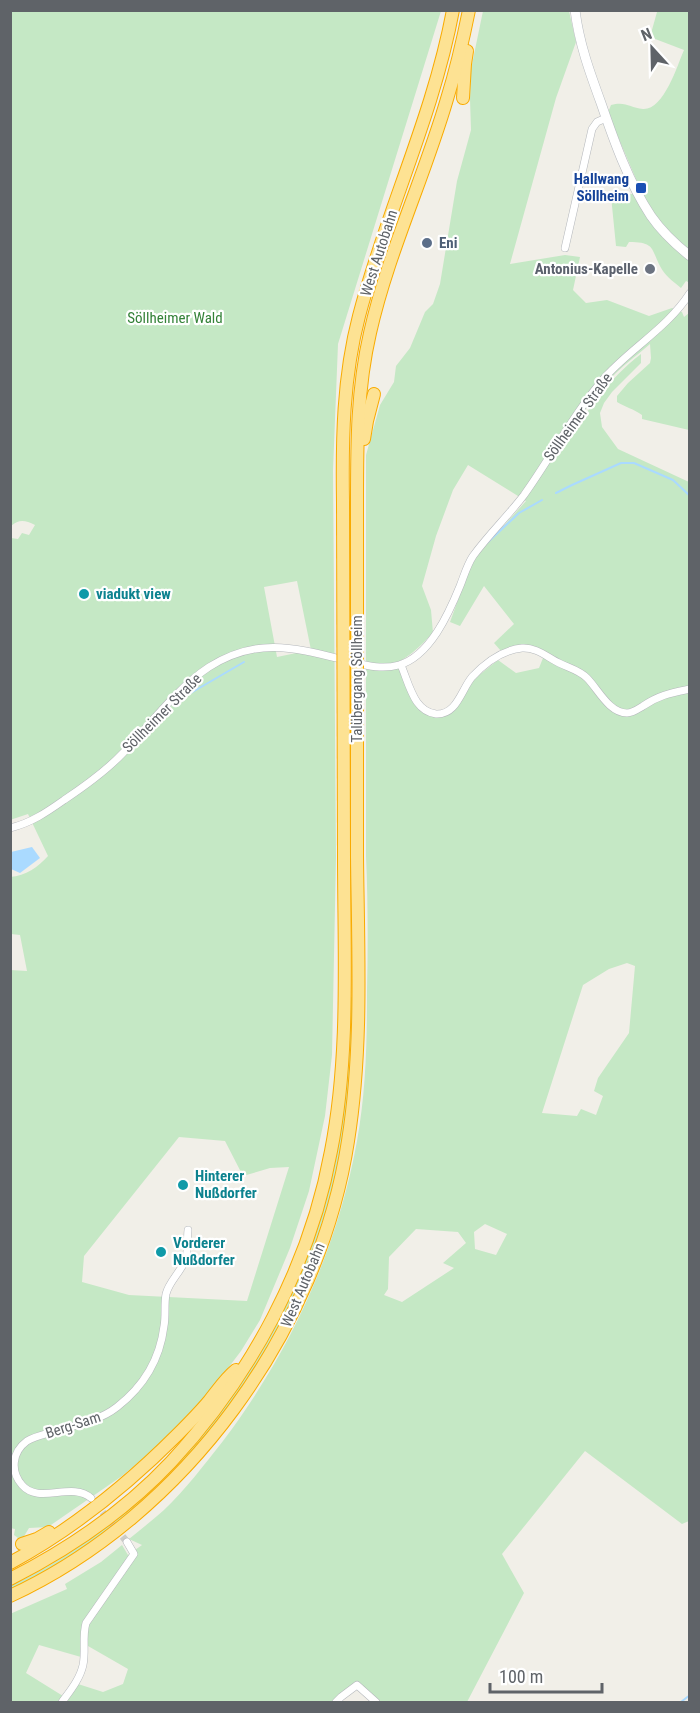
<svg xmlns="http://www.w3.org/2000/svg" width="700" height="1713" viewBox="0 0 700 1713" font-family="'Roboto Condensed',sans-serif">
<rect width="100%" height="100%" fill="#f1efe8"/>
<g fill="#c5e8c5" fill-rule="evenodd">
<path d="M 10,11 L 441,11 L 338,344 L 333,470 L 336,857 L 332,1055 L 325,1116 L 309,1191 L 290,1248 L 260,1320 L 241,1351 L 213,1388 L 159,1445 L 122,1476 L 48,1527 L 29,1528 L 23,1538 L 18,1538 L 14,1535 L 15,1529 L 10,1528 L 10,970 L 27,971 L 20,935 L 11,934 L 10,877 C 26,876 38,867 48,856 L 28,814 L 10,820 L 11,538 L 18,539 L 22,533 L 29,535 L 35,525 C 25,520 19,519 11,526 ZM 297,581 L 311,650 L 277,657 L 264,587 ZM 179,1137 L 225,1141 L 243,1176 L 270,1168 L 289,1167 L 247,1301 L 129,1295 L 82,1282 L 84,1256 Z"/>
<path d="M 483,11 L 569,11 L 576,42 L 556,98 L 510,264 L 565,255 L 580,257 L 573,290 L 586,303 L 607,300 L 649,316 L 672,308 L 682,312 L 684,317 L 689,313 L 689,430 L 642,419 L 642,415 C 634,409 625,407 617,402 L 617,396 L 628,383 L 650,363 L 651,358 L 650,344 C 636,356 621,367 608,381 C 590,400 577,423 563,446 L 564,446 C 586,413 608,379 641,354 L 641,363 L 612,392 L 604,403 L 600,413 L 602,427 L 618,449 L 689,482 L 689,1521 L 682,1524 L 585,1451 L 502,1554 L 524,1593 L 467,1702 L 380,1702 L 356,1682 L 333,1702 L 11,1702 L 10,1614 L 67,1589 L 65,1584 L 101,1562 L 122,1545 L 128,1555 L 142,1545 L 129,1539 C 141,1529 153,1520 164,1510 C 186,1489 204,1465 223,1441 C 290,1352 337,1251 357,1141 C 366,1092 367,1042 367,992 C 368,947 368,901 366,856 L 366,455 L 380,405 L 394,382 L 396,366 L 410,348 L 425,312 L 433,304 L 440,284 L 457,181 L 471,130 L 470,99 L 471,69 ZM 468,465 L 526,501 L 478,554 L 470,567 L 450,622 L 460,626 L 484,586 L 514,624 L 494,643 L 501,651 L 538,649 L 543,658 L 539,668 L 516,673 L 498,660 L 473,680 L 442,717 L 413,701 L 398,662 C 412,655 422,644 433,633 L 431,610 L 422,586 L 436,536 L 453,490 ZM 627,963 L 635,966 L 629,1033 L 598,1078 L 594,1091 L 603,1096 L 596,1115 L 581,1109 L 577,1116 L 542,1113 L 583,985 L 609,969 ZM 485,1224 L 507,1234 L 496,1255 L 475,1249 L 474,1232 ZM 416,1229 L 458,1232 L 466,1243 L 443,1263 L 454,1268 L 402,1302 L 384,1295 L 388,1289 L 389,1257 ZM 39,1645 L 81,1657 L 88,1646 L 128,1669 L 123,1684 L 103,1692 L 78,1684 L 63,1696 L 26,1673 Z"/>
<path d="M 652,11 L 689,11 L 690,283 L 686,281 L 681,288 C 675,283 667,277 663,271 C 650,251 658,242 629,242 L 626,247 L 616,246 L 611,196 L 642,193 L 609,116 L 609,110 L 611,105 C 626,101 630,108 643,109 C 664,110 677,66 684,50 L 650,37 L 657,12 Z"/>
<path d="M 351,997 L 353,998 C 352,1051 351,1104 340,1156 C 307,1322 212,1458 74,1554 C 55,1568 31,1578 11,1589 L 10,1586 C 110,1540 196,1453 254,1361 C 268,1340 282,1317 291,1293 C 302,1267 309,1238 318,1211 C 324,1191 333,1171 337,1151 C 348,1100 349,1048 351,997 Z"/>
</g>
<path fill="#aadaff" d="M 32,847 L 40,858 L 20,873 L 11,869 L 11,852 Z"/>
<g fill="none" stroke-linecap="round" stroke-linejoin="round">
<g stroke="#aadaff" stroke-width="2">
<path d="M 556,493 L 572,485 L 621,463 L 634,463 L 673,480 L 690,496"/>
<path d="M 487,543 L 519,513 L 542,500"/>
<path d="M 189,694 L 244,662"/>
<path d="M 681,1702 L 690,1695"/>
</g>
<path stroke="#ccccc8" stroke-width="7" stroke-dasharray="7 3.5" stroke-linecap="butt" d="M 96,1504 L 127,1542"/>
<g stroke="#b5b8bc" stroke-width="8">
<g id="street">
<path d="M 565,248 L 592,129 L 597,122 L 606,118"/>
<path d="M 401,665 C 406,677 410,692 417,702 C 422,709 428,713 436,714 C 457,715 461,690 472,677 C 485,663 503,650 522,648 C 536,647 547,657 559,663 C 569,668 579,670 587,678 C 598,689 609,713 627,713 C 633,713 638,709 643,706 C 659,695 671,693 690,689"/>
<path d="M 10,828 C 31,823 47,812 64,800 C 85,786 105,772 123,753 C 149,726 177,688 209,667 C 258,636 296,648 348,661 C 365,665 381,670 399,665 C 430,656 449,613 460,586 C 464,576 467,565 473,556 C 489,534 508,516 524,495 C 552,456 575,411 607,375 C 634,346 668,327 690,293"/>
<path d="M 91,1498 C 72,1481 39,1505 22,1485 C 10,1471 12,1452 27,1441 C 34,1437 42,1435 49,1433 C 71,1426 98,1422 117,1407 C 144,1386 160,1359 164,1326 C 166,1316 164,1304 166,1294 C 169,1281 182,1271 186,1258 C 188,1249 187,1239 188,1230"/>
<path d="M 62,1702 C 70,1691 80,1679 83,1665 C 86,1651 82,1637 86,1623 L 134,1554 L 127,1542"/>
<path d="M 336,1702 L 341,1697 L 357,1685 L 376,1702"/>
</g>
</g>
<g stroke="#b6babf" stroke-width="10">
<path id="secondary" d="M 575,10 C 579,43 590,73 601,103 C 614,141 629,183 651,216 C 662,232 675,244 690,256"/>
</g>
<g stroke="#f9ab00" stroke-width="14">
<g id="highway">
<path d="M 463,98 L 465,64 L 467,51"/>
<path d="M 364,439 L 367,421 L 374,394"/>
<path d="M 357,501 C 357,444 357,389 370,333 C 388,253 424,178 447,99 C 456,70 463,40 469,10"/>
<path d="M 343,502 C 342,439 343,377 359,316 C 386,212 433,117 453,10"/>
<path d="M 22,1544 L 37,1539 L 49,1532"/>
<path d="M 10,1563 C 73,1529 127,1485 177,1435 C 188,1424 199,1413 209,1401 C 218,1390 225,1379 236,1370"/>
<path d="M 10,1579 C 69,1549 126,1510 171,1462 C 251,1376 310,1266 331,1151 C 350,1054 344,954 344,856"/>
<path d="M 10,1596 C 185,1515 319,1330 348,1141 C 363,1047 358,951 357,856"/>
</g>
</g>
<use href="#street" stroke="#fff" stroke-width="7"/>
<use href="#secondary" stroke="#fff" stroke-width="9"/>
<use href="#highway" stroke="#fde293" stroke-width="12"/>
<g stroke="#f9ab00" stroke-width="14" stroke-linecap="butt">
<g id="highway-bridge">
<path d="M 357,501 L 357,856"/>
<path d="M 343,502 L 344,856"/>
</g>
</g>
<use href="#highway-bridge" stroke="#fde293" stroke-width="12"/>
</g>
<rect fill="#1a4fb4" stroke="#fff" stroke-width="2" x="635" y="182" width="12" height="12" rx="3"/>
<circle fill="#5c6f8a" stroke="#fff" stroke-width="2" cx="427" cy="243" r="6"/>
<circle fill="#6b7280" stroke="#fff" stroke-width="2" cx="650" cy="269" r="6"/>
<g fill="#0f9aa8" stroke="#fff" stroke-width="2">
<circle cx="84" cy="594" r="6"/>
<circle cx="183" cy="1185" r="6"/>
<circle cx="161" cy="1252" r="6"/>
</g>
<g text-anchor="middle" dominant-baseline="central" stroke-width="4.5" stroke-linejoin="round" paint-order="stroke">
<g font-size="15" font-weight="bold" fill="#164399" stroke="#fff" text-anchor="end">
<text x="629" y="179">Hallwang<tspan x="629" dy="17">Söllheim</tspan></text>
</g>
<g font-size="15" font-weight="bold" fill="#4e5e75" stroke="#fff" text-anchor="start">
<text x="439" y="243">Eni</text>
</g>
<g font-size="15" fill="#5f6368" stroke="#fff">
<text transform="translate(379 253) rotate(-72)">West Autobahn</text>
<text transform="translate(578 417) rotate(-54)">Söllheimer Straße</text>
<text transform="translate(357 679) rotate(-90)">Talübergang Söllheim</text>
<text transform="translate(162 713) rotate(-45)">Söllheimer Straße</text>
<text transform="translate(303 1285) rotate(-67)">West Autobahn</text>
<text transform="translate(73 1425) rotate(-18)">Berg-Sam</text>
</g>
<g font-size="15" font-weight="bold" fill="#5b616d" stroke="#fff" text-anchor="end">
<text x="638" y="269">Antonius-Kapelle</text>
</g>
<g font-size="15" fill="#348238" stroke="#fff">
<text x="175" y="318">Söllheimer Wald</text>
</g>
<g font-size="15" font-weight="bold" fill="#0d838f" stroke="#fff" text-anchor="start">
<text x="96" y="594">viadukt view</text>
<text x="195" y="1176">Hinterer<tspan x="195" dy="17">Nußdorfer</tspan></text>
<text x="173" y="1243">Vorderer<tspan x="173" dy="17">Nußdorfer</tspan></text>
</g>
</g>
<rect width="700" height="1713" fill="none" stroke="#5f6368" stroke-width="24"/>
<g transform="translate(652 48) rotate(338)" stroke="#ffffff" stroke-width="4.5" paint-order="stroke">
<path d="M0-4.5L10 22L0 15L-10 22Z" fill="#5f6368"/>
<text y="-9" font-size="16" font-weight="bold" text-anchor="middle" fill="#5f6368">N</text>
</g>
<path d="M490 1683v9h112v-9" fill="none" stroke="#5f6368" stroke-width="3"/>
<text x="499" y="1683" font-size="18" fill="#5f6368" stroke="#ffffff" stroke-width="4.5" paint-order="stroke">100 m</text>
</svg>
